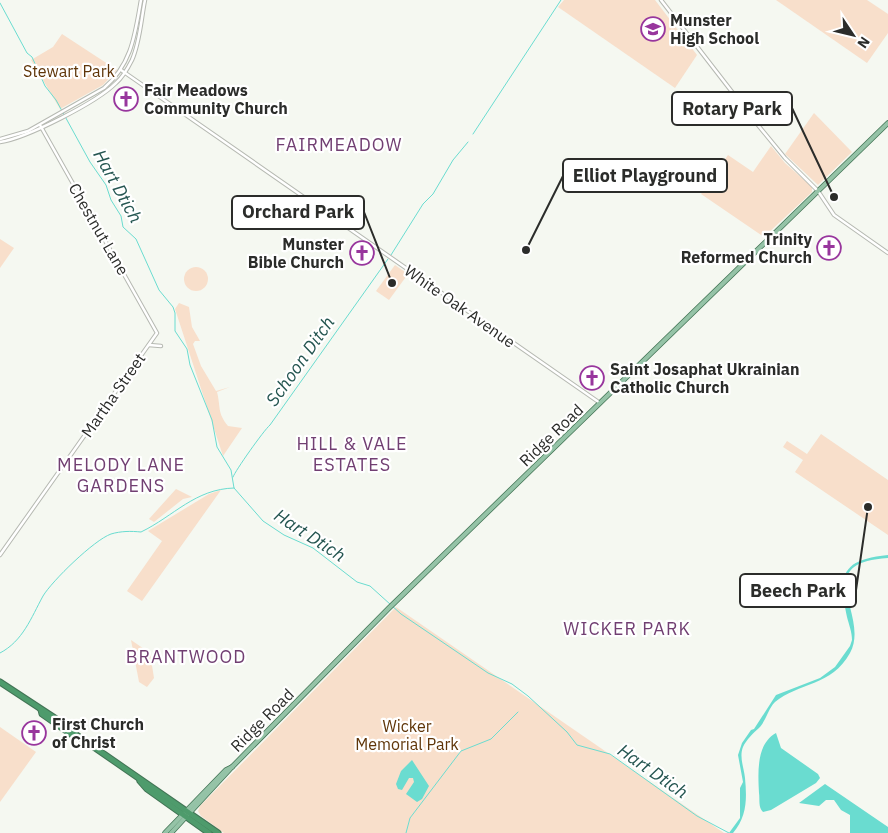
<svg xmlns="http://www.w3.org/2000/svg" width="888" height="833" viewBox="0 0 888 833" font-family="'IBM Plex Sans',sans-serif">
<rect width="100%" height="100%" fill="#f5f8f1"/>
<g fill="#f8dfcb">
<path d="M 564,0 L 655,0 L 697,55 L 675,88 L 558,7 Z"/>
<path d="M 776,0 L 867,0 L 888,14 L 888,33 L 867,63 Z"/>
<path d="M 62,34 L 117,70 L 103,85 L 60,109 L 31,60 L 53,47 Z"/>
<path d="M 814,113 L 852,152 L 818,185 L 785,154 Z"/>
<path d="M 771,146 L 785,163 L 812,187 L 812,192 L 764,237 L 701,194 L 728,155 L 753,172 Z"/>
<path d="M 0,239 L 14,248 L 0,268 Z"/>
<path d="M 395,265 L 408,274 L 389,300 L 376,291 Z"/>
<circle cx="196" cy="279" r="12"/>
<path d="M 179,303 L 189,307 L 192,327 L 200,341 L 195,341 L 193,344 L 201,366 L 216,391 L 230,387 L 217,392 C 221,408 217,412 228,426 L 242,428 L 223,456 L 175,309 Z"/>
<path d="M 821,434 L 888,480 L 888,535 L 795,472 L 803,460 L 783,447 L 787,441 L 807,454 Z"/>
<path d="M 176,489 L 192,497 L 183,499 L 154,522 L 149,519 Z"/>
<path d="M 221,490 L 142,601 L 127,591 L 162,541 L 148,531 L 209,494 Z"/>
<path d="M 396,607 L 724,833 L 224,833 L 201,816 L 198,811 L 200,806 Z"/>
<path d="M 131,640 L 150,653 L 154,678 L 147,687 L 139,682 Z"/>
<path d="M 0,727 L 36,752 L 0,802 Z"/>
</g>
<g fill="#6adcd0">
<path d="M 888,555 L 888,558 C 808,563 871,615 850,653 C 832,686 798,683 775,702 C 768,709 766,721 759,728 C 754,732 746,740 743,747 C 739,757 744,768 745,778 C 747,799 747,817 733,833 L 729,833 L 740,818 L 740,788 L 743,782 L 738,755 L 742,743 L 751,730 L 754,729 L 776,695 L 820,678 L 835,667 L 850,646 L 852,640 C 852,632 849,625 847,617 C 838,573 842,560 888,555 Z"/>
<path d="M 776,733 L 781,748 L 818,774 L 820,778 L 816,783 L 771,810 L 763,812 C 758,807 760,800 759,793 C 758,773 756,744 776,733 Z"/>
<path d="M 412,760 L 429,786 L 422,799 L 417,802 L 406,794 L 414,782 L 413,778 L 409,778 L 402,790 L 398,789 L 396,784 L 401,771 Z"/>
<path d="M 825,784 L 888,827 L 888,833 L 850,833 L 850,815 L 841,810 L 834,800 L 826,800 L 819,806 L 799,803 Z"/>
</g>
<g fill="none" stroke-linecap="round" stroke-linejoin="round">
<g stroke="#6adcd0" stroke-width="1">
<path d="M 0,3 L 27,53 L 32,57 L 45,86 L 56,100 L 90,162 L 106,185 L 111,200 L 121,216 L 123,227 L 136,239 L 159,290 L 173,307 L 175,313 L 175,331 L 187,349 L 190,365 L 212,420 L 217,447 L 231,470 L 234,488 L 263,521 L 284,535 L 313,548 L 357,582 L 370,586 L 401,614 L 488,673 L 512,684 L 528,696 L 567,732 L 577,745 L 610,754 L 697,816 L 729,833"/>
<path d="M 473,134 L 561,0"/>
<path d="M 391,255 L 423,204 L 433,194 L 453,160 L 468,142"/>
<path d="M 233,477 C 235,471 264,430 270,425 L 388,259"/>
<path d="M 0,653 C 23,641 31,618 43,596 C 52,581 94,540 111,534 C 121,531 131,531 141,532 C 174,516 195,489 234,488"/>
<path d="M 406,833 L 410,818 L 461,751 L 491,739 L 518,712"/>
</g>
<g stroke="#b6b9b2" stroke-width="4.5">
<g id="minor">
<path d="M 661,0 L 753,119 L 785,158 L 818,191 L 834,215 L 888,253"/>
<path d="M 121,70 L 600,403"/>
<path d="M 0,139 L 28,131 L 104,88 C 132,64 135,34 141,0"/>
<path d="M 0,142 C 27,138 97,102 116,83 C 123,77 128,68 132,60 C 140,42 141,20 145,0"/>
<path d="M 149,345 L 161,346"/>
<path d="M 0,555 L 157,333 L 40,125"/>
</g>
</g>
<g stroke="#427455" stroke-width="5.5">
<g id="major">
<path d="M 165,833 L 226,770 L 232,767"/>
<path d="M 171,833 L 232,767 L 389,608 L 888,123"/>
</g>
</g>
<g stroke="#427455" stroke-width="7">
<g id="highway">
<path d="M 0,682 L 64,724 L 74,731 L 75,734 L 218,833"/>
<path d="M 41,710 L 42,714 L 72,735 L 75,734"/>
<path d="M 140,781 L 147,789 L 209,833"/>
</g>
</g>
<use href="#minor" stroke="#fff" stroke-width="2.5"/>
<use href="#major" stroke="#95c3a7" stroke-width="4"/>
<use href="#highway" stroke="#4e9b6c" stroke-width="5"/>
</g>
<defs>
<g id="school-ring" transform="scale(1.25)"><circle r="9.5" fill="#fff" stroke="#98369d" stroke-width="1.5"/><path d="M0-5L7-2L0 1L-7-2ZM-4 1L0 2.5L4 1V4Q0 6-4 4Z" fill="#98369d"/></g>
<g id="church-ring" transform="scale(1.25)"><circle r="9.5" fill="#fff" stroke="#98369d" stroke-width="1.5"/><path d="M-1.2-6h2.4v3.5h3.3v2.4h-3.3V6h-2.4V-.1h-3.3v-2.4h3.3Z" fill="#98369d"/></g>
</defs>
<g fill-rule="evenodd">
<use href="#school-ring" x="653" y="29"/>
<use href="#church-ring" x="126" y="99"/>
<use href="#church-ring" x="829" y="248"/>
<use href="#church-ring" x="362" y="253"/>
<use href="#church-ring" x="592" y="378"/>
<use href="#church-ring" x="34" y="733"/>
</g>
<g text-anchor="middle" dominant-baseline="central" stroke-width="4.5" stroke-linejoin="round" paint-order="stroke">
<g font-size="16" font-weight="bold" fill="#2b2c2a" stroke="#fff" text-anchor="start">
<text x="670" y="20">Munster<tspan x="670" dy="18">High School</tspan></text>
<text x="144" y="90">Fair Meadows<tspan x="144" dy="18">Community Church</tspan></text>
<text x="812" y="239" text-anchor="end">Trinity<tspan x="812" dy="18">Reformed Church</tspan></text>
<text x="344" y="244" text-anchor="end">Munster<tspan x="344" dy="18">Bible Church</tspan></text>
<text x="610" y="369">Saint Josaphat Ukrainian<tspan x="610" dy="18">Catholic Church</tspan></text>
<text x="52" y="724">First Church<tspan x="52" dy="18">of Christ</tspan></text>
</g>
<g font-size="16" fill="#5f3508" stroke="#fff">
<text x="69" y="71">Stewart Park</text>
<text x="407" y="726">Wicker<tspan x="407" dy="18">Memorial Park</tspan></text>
</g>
<g font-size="16" fill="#2b2c2a" stroke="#fff">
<text transform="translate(99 229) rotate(60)">Chestnut Lane</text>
<text transform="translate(460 306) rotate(35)">White Oak Avenue</text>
<text transform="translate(113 395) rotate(-55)">Martha Street</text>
<text transform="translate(551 435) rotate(-44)">Ridge Road</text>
<text transform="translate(262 720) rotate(-45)">Ridge Road</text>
</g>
<g font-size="18" letter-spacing="1" fill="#713f72" stroke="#fff">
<text x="339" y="144">FAIRMEADOW</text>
<text x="352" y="443">HILL &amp; VALE<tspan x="352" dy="21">ESTATES</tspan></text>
<text x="121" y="464">MELODY LANE<tspan x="121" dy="21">GARDENS</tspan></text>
<text x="627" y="628">WICKER PARK</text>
<text x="186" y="656">BRANTWOOD</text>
</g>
<g font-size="18" font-style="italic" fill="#255651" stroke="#fff">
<text transform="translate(118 186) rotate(61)">Hart Dtich</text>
<text transform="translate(300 361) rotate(-55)">Schoon Ditch</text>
<text transform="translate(310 535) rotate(33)">Hart Dtich</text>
<text transform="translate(653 771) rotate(35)">Hart Dtich</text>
</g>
</g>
<path fill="none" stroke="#2b2c2a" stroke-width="2" d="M834 197L792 108M526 250L563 176M392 283L364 212M868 507L856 590"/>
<g fill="#2b2c2a" stroke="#fff" stroke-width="2">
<circle cx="834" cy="197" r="5"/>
<circle cx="526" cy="250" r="5"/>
<circle cx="392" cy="283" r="5"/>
<circle cx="868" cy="507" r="5"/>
</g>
<g fill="#fff" stroke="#2b2c2a" stroke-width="2">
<rect x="672" y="92" width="120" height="33" rx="5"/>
<rect x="563" y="159" width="164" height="33" rx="5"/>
<rect x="232" y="196" width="132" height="33" rx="5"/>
<rect x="740" y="574" width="116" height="33" rx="5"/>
</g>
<g font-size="18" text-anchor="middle" font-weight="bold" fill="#2b2c2a">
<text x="732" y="115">Rotary Park</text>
<text x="645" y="182">Elliot Playground</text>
<text x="298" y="218">Orchard Park</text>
<text x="798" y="597">Beech Park</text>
</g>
<g transform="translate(853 35) rotate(125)" stroke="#ffffff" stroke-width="4" paint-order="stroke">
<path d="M0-4L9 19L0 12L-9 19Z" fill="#2b2c2a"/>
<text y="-8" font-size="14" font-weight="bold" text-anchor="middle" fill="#2b2c2a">N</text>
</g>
</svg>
